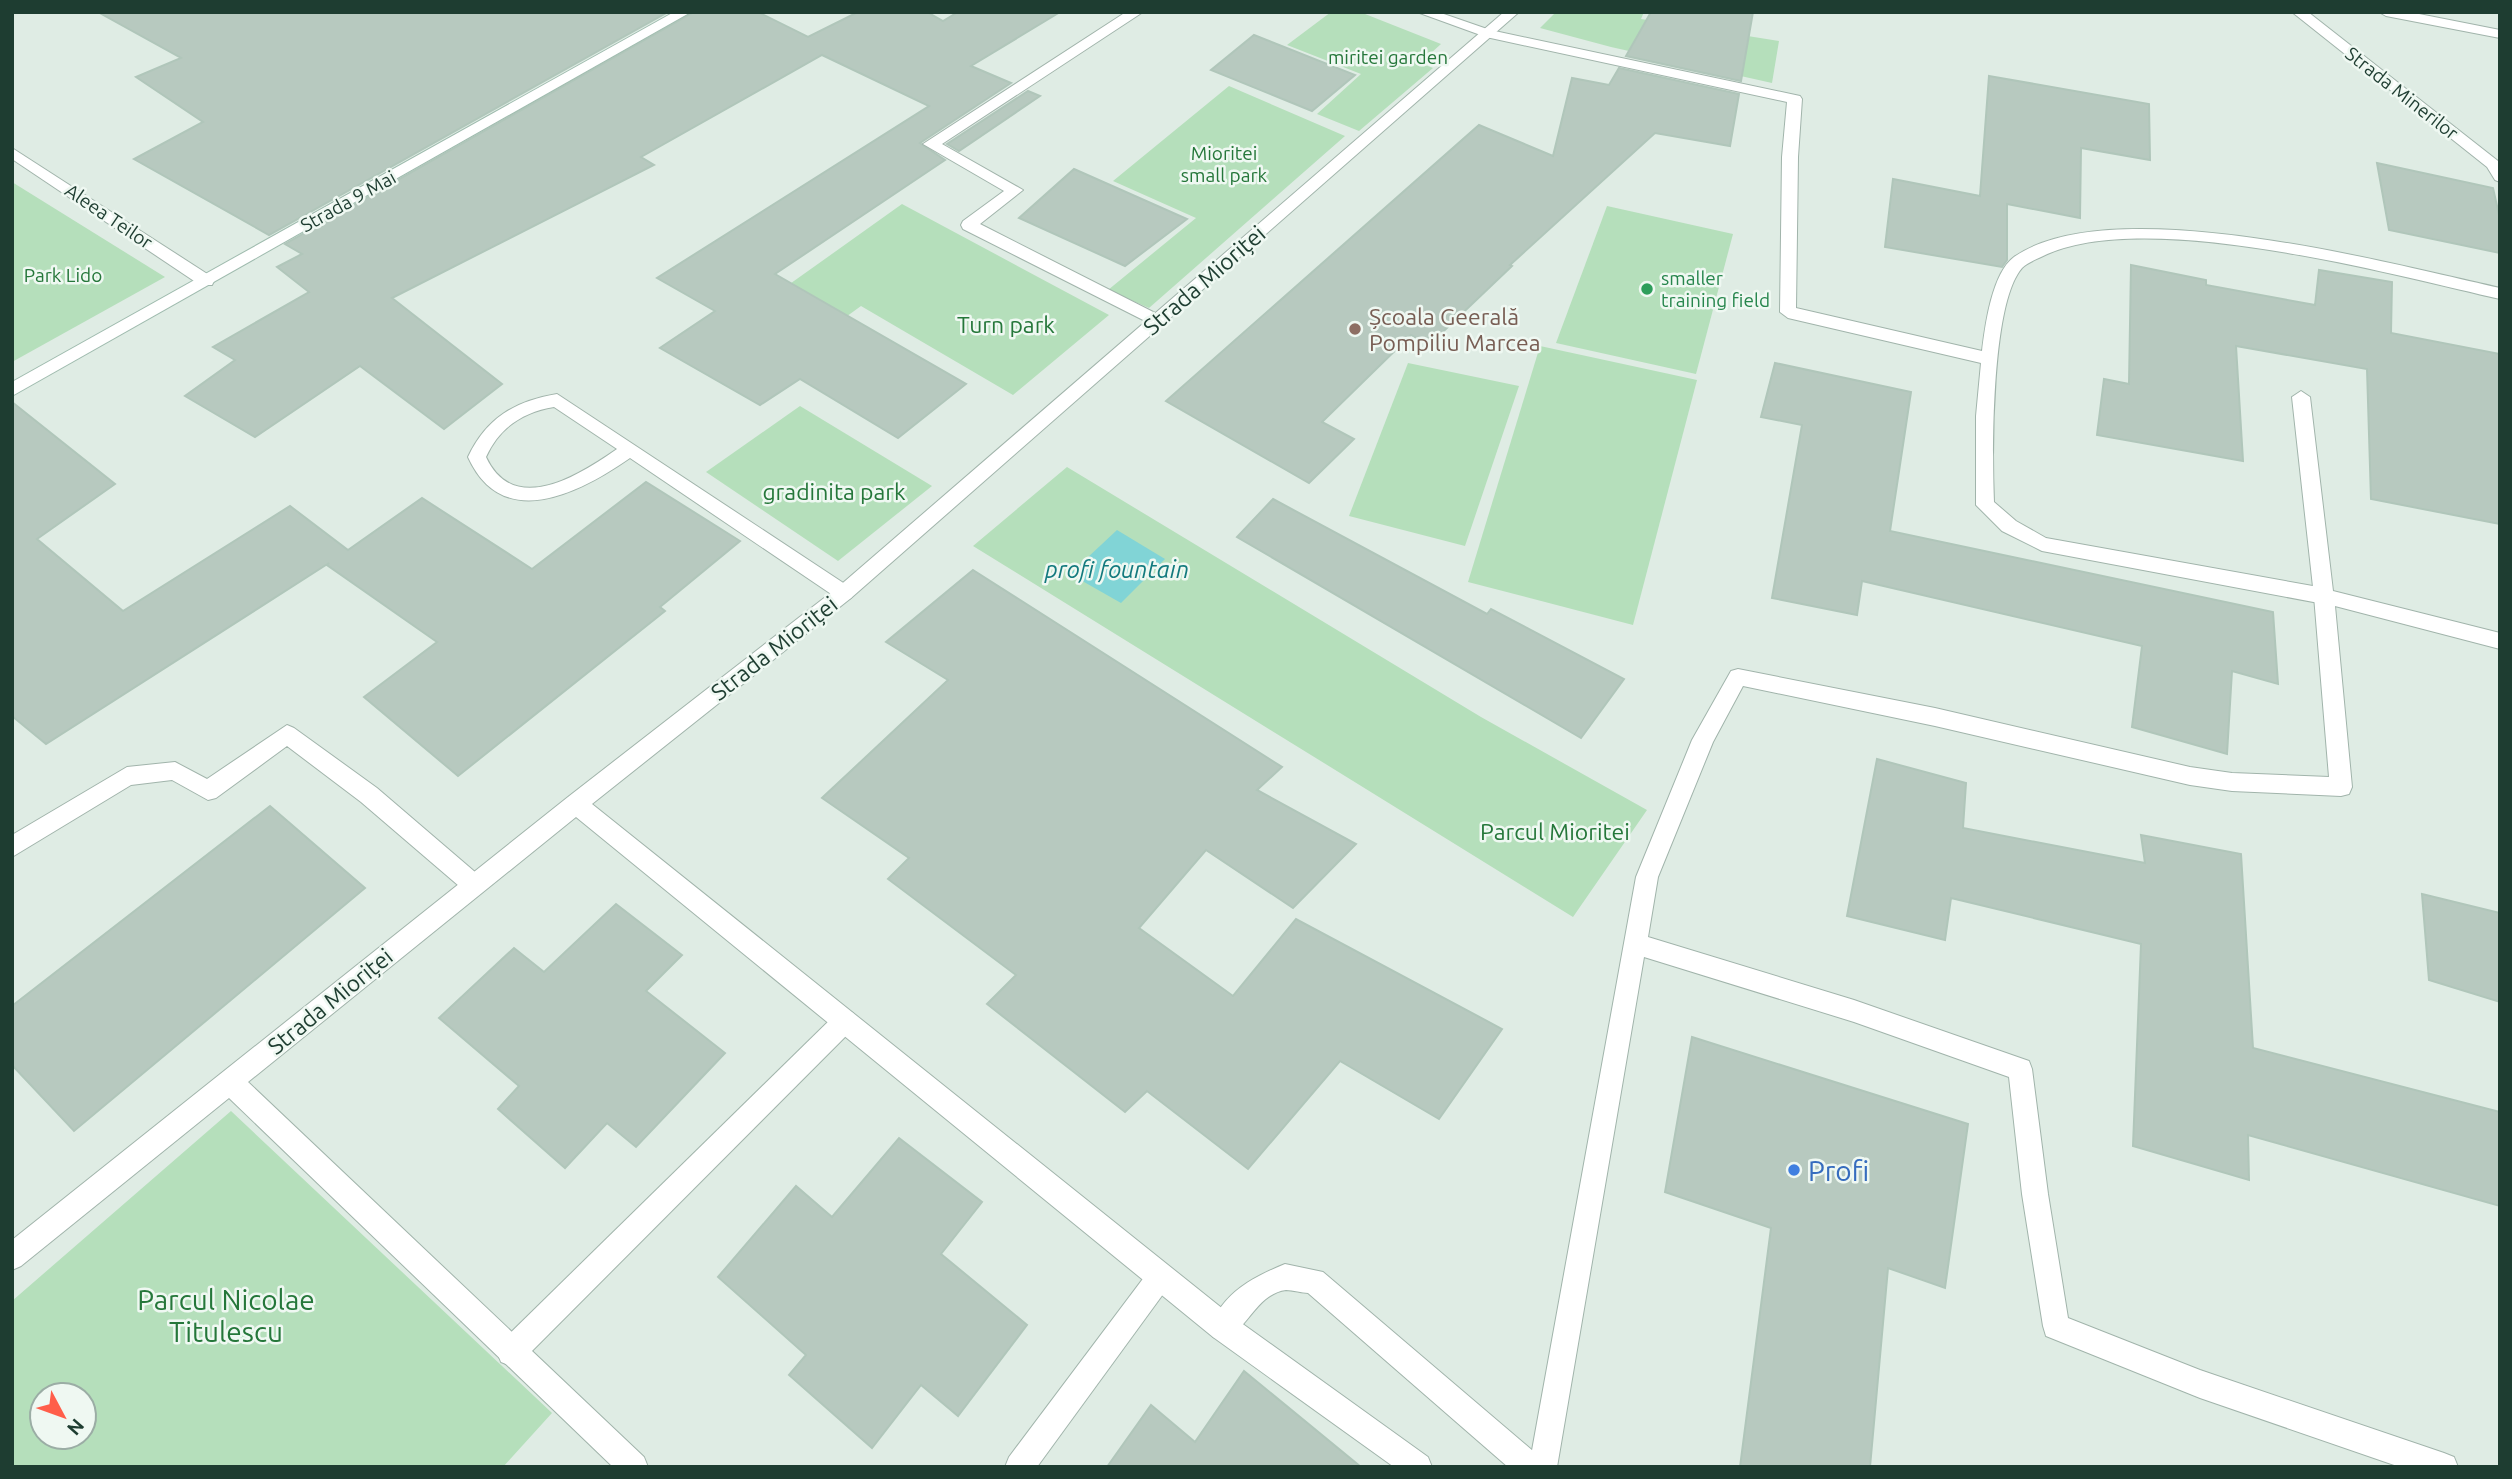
<svg xmlns="http://www.w3.org/2000/svg" width="2512" height="1479" viewBox="0 0 2512 1479" font-family="Ubuntu,sans-serif">
<rect width="100%" height="100%" fill="#dfece4"/>
<g fill="#b5dfbb" fill-rule="evenodd">
<path d="M 1331,12 L 1360,12 L 1441,44 L 1420,63 L 1433,68 L 1359,131 L 1317,114 L 1361,74 L 1287,45 Z"/>
<path d="M 1556,12 L 1644,12 L 1641,19 L 1779,41 L 1772,83 L 1611,47 L 1540,28 Z"/>
<path d="M 1229,86 L 1345,136 L 1149,308 L 1108,290 L 1196,218 L 1113,181 Z"/>
<path d="M 12,182 L 165,277 L 12,362 Z"/>
<path d="M 902,204 L 1109,315 L 1013,395 L 861,306 L 810,343 L 752,311 Z"/>
<path d="M 1607,206 L 1733,234 L 1696,374 L 1556,343 Z"/>
<path d="M 1540,346 L 1697,380 L 1633,625 L 1468,582 Z"/>
<path d="M 1408,363 L 1519,386 L 1465,546 L 1349,516 Z"/>
<path d="M 800,406 L 932,486 L 838,561 L 706,472 Z"/>
<path d="M 1067,467 L 1481,717 L 1647,810 L 1573,917 L 973,546 Z"/>
<path d="M 231,1111 L 552,1413 L 503,1467 L 12,1467 L 12,1301 ZM 42,1395 L 84,1395 L 84,1437 L 42,1437 Z"/>
</g>
<path fill="#81d4d6" d="M 1117,530 L 1165,559 L 1121,603 L 1070,574 Z"/>
<g fill="#b7c9bf" stroke="#b0c6ba" stroke-width="2">
<path d="M 98,12 L 668,12 L 269,235 L 134,159 L 203,122 L 136,77 L 181,58 Z"/>
<path d="M 694,12 L 758,12 L 808,37 L 858,12 L 927,12 L 943,21 L 958,12 L 1060,12 L 971,66 L 1011,83 L 920,143 L 945,160 L 775,274 L 966,384 L 898,438 L 800,379 L 760,405 L 660,348 L 715,311 L 657,278 L 929,106 L 822,55 L 641,157 L 654,165 L 392,298 L 502,384 L 444,429 L 360,366 L 255,437 L 185,396 L 235,360 L 213,347 L 309,292 L 277,267 L 302,254 L 285,244 Z"/>
<path d="M 1651,12 L 1753,12 L 1741,81 L 1626,56 Z"/>
<path d="M 1254,35 L 1355,75 L 1312,111 L 1211,70 Z"/>
<path d="M 1619,68 L 1739,94 L 1730,146 L 1655,133 L 1510,265 L 1512,266 L 1429,345 L 1411,335 L 1322,422 L 1354,439 L 1309,483 L 1166,401 L 1479,125 L 1553,156 L 1572,78 L 1609,85 Z"/>
<path d="M 1989,76 L 2149,104 L 2150,160 L 2081,148 L 2080,218 L 2007,204 L 2007,260 L 2002,267 L 1885,247 L 1893,179 L 1980,196 Z"/>
<path d="M 1028,91 L 1040,96 L 959,151 L 947,144 Z"/>
<path d="M 2377,163 L 2493,188 L 2500,219 L 2500,253 L 2389,230 Z"/>
<path d="M 1074,169 L 1187,219 L 1125,266 L 1019,218 Z"/>
<path d="M 2131,265 L 2206,280 L 2206,285 L 2315,305 L 2319,270 L 2392,282 L 2391,333 L 2500,354 L 2500,524 L 2371,499 L 2367,369 L 2236,346 L 2243,461 L 2097,435 L 2104,379 L 2129,384 Z"/>
<path d="M 1775,363 L 1911,392 L 1890,531 L 2273,612 L 2278,684 L 2232,671 L 2227,754 L 2132,727 L 2142,646 L 1862,581 L 1857,615 L 1772,598 L 1802,425 L 1761,417 Z"/>
<path d="M 12,402 L 115,484 L 37,539 L 123,611 L 290,506 L 348,550 L 422,498 L 532,569 L 646,482 L 740,541 L 660,607 L 665,611 L 458,776 L 364,697 L 437,642 L 327,565 L 329,563 L 46,744 L 12,716 Z"/>
<path d="M 1273,499 L 1487,614 L 1491,609 L 1624,679 L 1581,738 L 1237,537 Z"/>
<path d="M 973,570 L 1282,767 L 1257,790 L 1356,844 L 1293,908 L 1206,850 L 1139,928 L 1233,996 L 1296,919 L 1502,1029 L 1439,1119 L 1340,1061 L 1248,1169 L 1147,1091 L 1125,1112 L 987,1004 L 1016,975 L 888,879 L 909,858 L 822,798 L 948,680 L 886,642 Z"/>
<path d="M 1877,759 L 1966,783 L 1963,828 L 2145,863 L 2141,835 L 2241,854 L 2253,1048 L 2500,1112 L 2500,1206 L 2248,1135 L 2249,1180 L 2133,1146 L 2141,944 L 1951,898 L 1945,940 L 1847,916 Z"/>
<path d="M 270,806 L 365,888 L 74,1131 L 12,1065 L 12,1006 Z"/>
<path d="M 2422,894 L 2500,913 L 2500,1002 L 2429,980 Z"/>
<path d="M 616,904 L 682,955 L 646,991 L 725,1053 L 636,1147 L 607,1123 L 565,1168 L 498,1109 L 519,1086 L 439,1018 L 514,948 L 544,972 Z"/>
<path d="M 1692,1037 L 1968,1124 L 1945,1288 L 1888,1268 L 1870,1467 L 1740,1467 L 1771,1228 L 1665,1192 Z"/>
<path d="M 899,1138 L 982,1202 L 941,1254 L 1027,1325 L 958,1416 L 921,1385 L 872,1448 L 789,1375 L 806,1355 L 718,1277 L 796,1186 L 832,1217 Z"/>
<path d="M 1244,1371 L 1361,1467 L 1107,1467 L 1151,1405 L 1195,1442 Z"/>
</g>
<g fill="none" stroke-linecap="round" stroke-linejoin="round">
<g stroke="#a1b4ab" stroke-width="2">
<g id="service">
<path d="M 1126,12 L 1143,12 L 942,144 L 1023,190 L 980,224 L 1163,317 L 1165,321 L 1157,327 L 963,229 L 961,225 L 963,221 L 1004,191 L 923,144 Z"/>
<path d="M 1417,12 L 1438,12 L 1490,30 L 1800,96 L 1802,99 L 1798,157 L 1796,308 L 1982,351 C 1985,326 1992,273 2014,257 C 2111,189 2388,263 2500,288 L 2500,299 C 2390,274 2141,206 2041,257 C 2035,260 2027,263 2022,268 C 1991,303 1992,453 1994,502 L 2016,521 L 2046,538 L 2324,588 L 2331,591 L 2334,596 L 2331,601 L 2324,604 L 2042,551 L 2002,531 L 1976,505 L 1976,416 L 1981,363 L 1788,318 L 1780,312 L 1782,157 L 1787,102 L 1486,37 Z"/>
<path d="M 2379,12 L 2409,12 L 2500,30 L 2500,38 L 2386,16 Z"/>
<path d="M 557,394 L 851,588 L 854,593 L 851,598 L 844,601 L 837,598 L 630,458 C 581,492 503,534 468,457 C 486,418 515,401 557,394 ZM 554,407 L 617,449 C 581,474 514,518 486,457 C 499,428 523,412 554,407 Z"/>
<path d="M 287,725 L 294,728 L 377,788 L 482,878 L 485,885 L 482,892 L 474,895 L 466,892 L 361,802 L 287,746 L 216,798 L 208,800 L 172,780 L 131,785 L 12,857 L 12,835 L 127,767 L 175,762 L 207,779 Z"/>
<path d="M 845,1010 L 853,1013 L 857,1021 L 853,1029 L 521,1362 L 511,1366 L 501,1362 L 497,1352 L 501,1342 L 837,1013 Z"/>
<path d="M 1160,1264 L 1169,1268 L 1173,1277 L 1169,1286 L 1037,1467 L 1005,1467 L 1009,1457 L 1151,1268 Z"/>
<path d="M 1285,1264 L 1323,1272 L 1540,1457 L 1544,1467 L 1508,1467 L 1308,1293 C 1302,1293 1293,1290 1286,1290 C 1256,1294 1248,1330 1223,1340 L 1213,1337 L 1210,1327 C 1224,1292 1253,1277 1285,1264 Z"/>
</g>
</g>
<g stroke="#a1b4ab" stroke-width="2">
<g id="minor">
<path d="M 1504,12 L 1519,12 L 851,598 L 592,804 L 1233,1317 L 1428,1457 L 1432,1467 L 1394,1467 L 1213,1337 L 576,817 L 248,1082 L 644,1457 L 648,1467 L 613,1467 L 229,1098 L 21,1266 L 12,1270 L 12,1240 L 568,797 L 837,588 Z"/>
<path d="M 2292,12 L 2308,12 L 2498,161 L 2500,182 L 2495,180 L 2487,167 Z"/>
<path d="M 12,148 L 212,277 L 214,281 L 212,285 L 200,285 L 12,159 Z"/>
<path d="M 2301,391 L 2310,397 L 2333,591 L 2500,633 L 2500,649 L 2335,606 L 2352,787 L 2349,794 L 2341,796 L 2232,791 L 2190,785 L 1935,726 L 1743,686 L 1713,742 L 1658,877 L 1648,937 L 1854,1000 L 2029,1061 L 2032,1069 L 2048,1194 L 2068,1318 L 2200,1370 L 2444,1453 L 2454,1457 L 2458,1467 L 2400,1467 L 2200,1398 L 2046,1336 L 2043,1326 L 2022,1194 L 2009,1077 L 1854,1022 L 1644,957 L 1557,1467 L 1529,1467 L 1636,877 L 1692,740 L 1731,671 L 1738,669 L 1935,708 L 2190,767 L 2232,773 L 2329,777 L 2314,596 L 2292,397 Z"/>
</g>
</g>
<g stroke="#9fbbae" stroke-width="2">
<path id="secondary" d="M 674,12 L 691,12 L 12,396 L 12,382 Z"/>
</g>
<use href="#service" fill="#fff" fill-rule="evenodd"/>
<use href="#minor" fill="#fff" fill-rule="evenodd"/>
<use href="#secondary" fill="#fff" fill-rule="evenodd"/>
</g>
<circle fill="#2e9e5b" stroke="#eff8f2" stroke-width="2.5" cx="1647" cy="289" r="7"/>
<circle fill="#8d6e63" stroke="#eff8f2" stroke-width="2.5" cx="1355" cy="329" r="7"/>
<circle fill="#3f7fe0" stroke="#eff8f2" stroke-width="2.5" cx="1794" cy="1170" r="7"/>
<g text-anchor="middle" dominant-baseline="central" stroke-width="5" stroke-linejoin="round" paint-order="stroke">
<g font-size="19" fill="#25773a" stroke="#eff8f2">
<text x="1388" y="57">miritei garden</text>
<text x="1224" y="153">Mioritei<tspan x="1224" dy="22">small park</tspan></text>
<text x="63" y="275">Park Lido</text>
</g>
<g font-size="19" fill="#1e3d31" stroke="#eff8f2">
<text transform="translate(2402 93) rotate(38)">Strada Minerilor</text>
<text transform="translate(348 201) rotate(-29)">Strada 9 Mai</text>
<text transform="translate(109 216) rotate(34)">Aleea Teilor</text>
</g>
<g font-size="19" fill="#27864d" stroke="#eff8f2" text-anchor="start">
<text x="1661" y="278">smaller<tspan x="1661" dy="22">training field</tspan></text>
</g>
<g font-size="23" fill="#1e3d31" stroke="#eff8f2">
<text transform="translate(1204 280) rotate(-41)">Strada Mioriței</text>
<text transform="translate(774 648) rotate(-38)">Strada Mioriței</text>
<text transform="translate(330 1001) rotate(-39)">Strada Mioriței</text>
</g>
<g font-size="23" fill="#785e54" stroke="#eff8f2" text-anchor="start">
<text x="1369" y="316">Școala Geerală<tspan x="1369" dy="26">Pompiliu Marcea</tspan></text>
</g>
<g font-size="23" fill="#25773a" stroke="#eff8f2">
<text x="1006" y="324">Turn park</text>
<text x="834" y="491">gradinita park</text>
<text x="1555" y="831">Parcul Mioritei</text>
</g>
<g font-size="24" font-style="italic" fill="#137a7e" stroke="#eff8f2">
<text x="1117" y="569">profi fountain</text>
</g>
<g font-size="28" fill="#366cbe" stroke="#eff8f2" text-anchor="start">
<text x="1808" y="1170">Profi</text>
</g>
<g font-size="28" fill="#25773a" stroke="#eff8f2">
<text x="226" y="1299">Parcul Nicolae<tspan x="226" dy="32">Titulescu</tspan></text>
</g>
</g>
<rect width="2512" height="1479" fill="none" stroke="#1e3d31" stroke-width="28"/>
<g transform="translate(63 1416) rotate(131)"><circle r="33" fill="#eff8f2" stroke="#9bada5" stroke-width="2"/>
<path d="M0-5L12 26L0 18L-12 26Z" fill="#ff5e4a"/>
<text y="-10" font-size="19" font-weight="bold" text-anchor="middle" fill="#1e3d31">N</text>
</g>
</svg>
